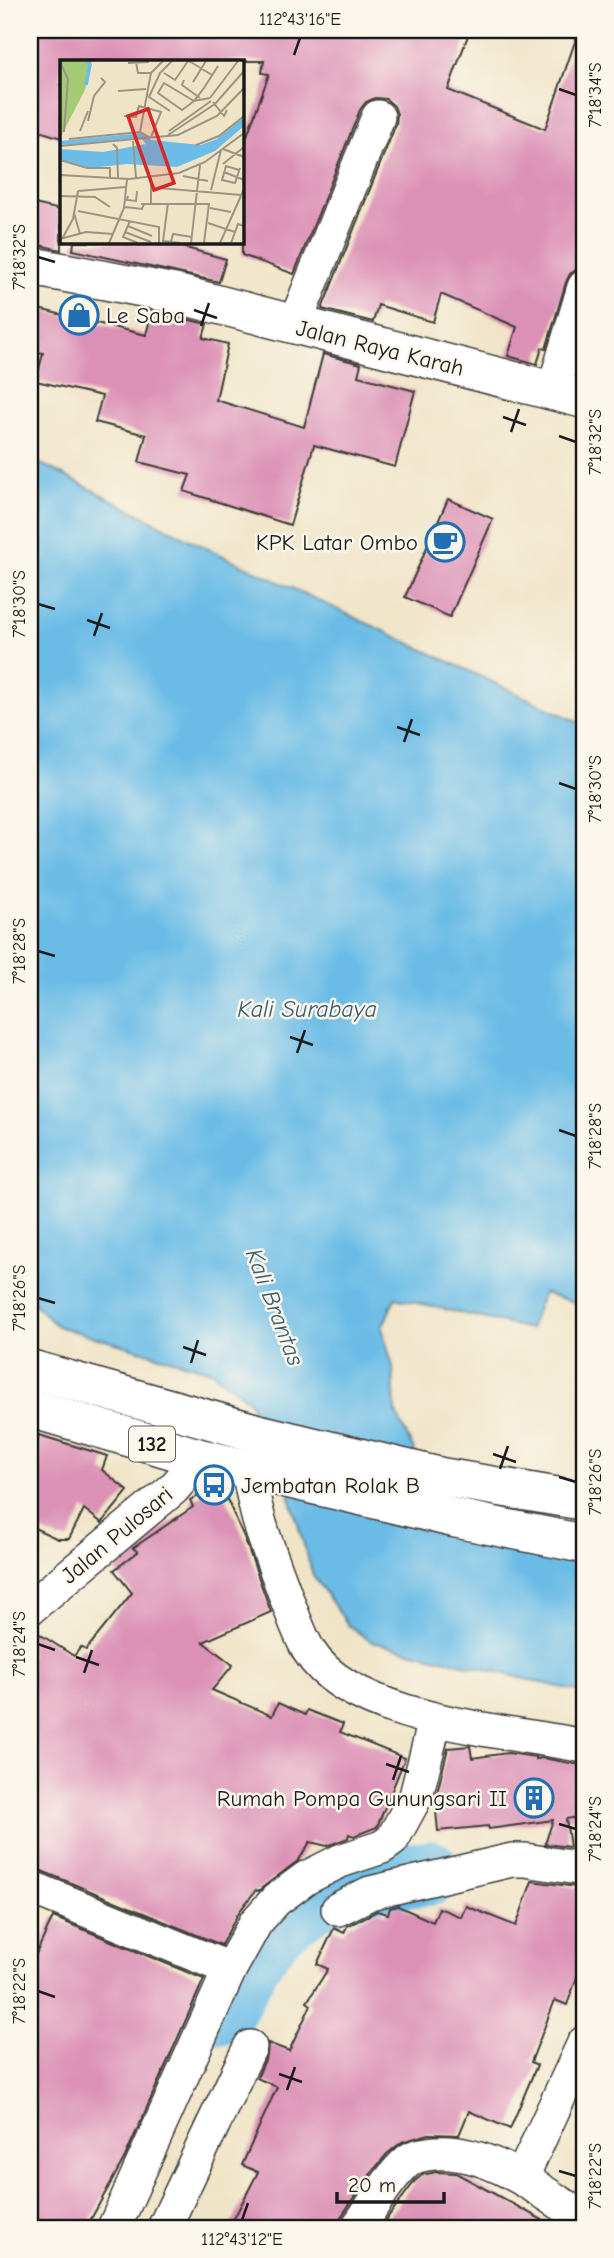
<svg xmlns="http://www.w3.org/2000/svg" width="614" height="2258" viewBox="0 0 614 2258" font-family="'Comic Neue',sans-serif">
<rect width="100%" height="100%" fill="#fbf7ec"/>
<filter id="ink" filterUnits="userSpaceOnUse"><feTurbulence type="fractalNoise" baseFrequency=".0143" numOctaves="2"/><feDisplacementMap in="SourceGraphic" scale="14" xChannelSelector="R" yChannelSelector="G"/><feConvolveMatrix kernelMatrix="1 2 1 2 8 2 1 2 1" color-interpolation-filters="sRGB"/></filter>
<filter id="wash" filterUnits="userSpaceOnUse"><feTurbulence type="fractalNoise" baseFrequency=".00686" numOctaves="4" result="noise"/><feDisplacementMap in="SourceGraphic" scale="28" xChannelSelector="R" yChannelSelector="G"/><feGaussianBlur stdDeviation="1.57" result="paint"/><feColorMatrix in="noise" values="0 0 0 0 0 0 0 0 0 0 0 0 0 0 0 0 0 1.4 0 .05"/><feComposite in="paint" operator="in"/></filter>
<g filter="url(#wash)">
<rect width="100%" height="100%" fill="#f0e4c7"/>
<path fill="#6bbce6" stroke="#446c81" stroke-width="2" d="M 30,461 L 46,466 L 194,542 L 584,725 L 584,1305 L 543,1293 L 530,1329 L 395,1298 L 382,1328 L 393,1367 L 395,1411 L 449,1523 L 462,1537 L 584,1564 L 584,1693 L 372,1642 L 348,1625 L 313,1575 L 287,1487 L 249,1401 L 211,1371 L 57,1326 L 30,1300 Z"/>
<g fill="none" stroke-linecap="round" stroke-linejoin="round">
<path stroke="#6bbce6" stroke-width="65" d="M 222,2012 L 249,1961 L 275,1926 L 317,1897 L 367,1879 L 430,1873"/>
</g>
<g id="blocks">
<g fill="#db90b5">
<path d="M 30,30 L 470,30 L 448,90 L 545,129 L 579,30 L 584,30 L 584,245 L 576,270 L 570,274 L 566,282 L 546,349 L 542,348 L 537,364 L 508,356 L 517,327 L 441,294 L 433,322 L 378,305 L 373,322 L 322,309 L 396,124 L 397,114 L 394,106 L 386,99 L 375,98 L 366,102 L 360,110 L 294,274 L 242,255 L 242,150 L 269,74 L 262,73 L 264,61 L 61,61 L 61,138 L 30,128 Z"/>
<path d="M 30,203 L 61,210 L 61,250 L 30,243 Z"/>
<path d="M 74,242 L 164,242 L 226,259 L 219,282 L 73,250 Z"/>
<path d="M 30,307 L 146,335 L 152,311 L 207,324 L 203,338 L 228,344 L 216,400 L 304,427 L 323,354 L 361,364 L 358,376 L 415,391 L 395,467 L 314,445 L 290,525 L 184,491 L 190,475 L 139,462 L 146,435 L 95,422 L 102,396 L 36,381 L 43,353 L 30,350 Z"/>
<path d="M 448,499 L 493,519 L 450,617 L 405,597 Z"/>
<path d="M 39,1435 L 107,1456 L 102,1470 L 128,1491 L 102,1523 L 84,1509 L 69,1539 L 58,1539 L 30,1526 L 30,1461 Z"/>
<path d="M 221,1486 L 244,1537 L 271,1612 L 203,1642 L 233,1665 L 212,1690 L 272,1716 L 278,1703 L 305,1715 L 307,1710 L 343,1724 L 340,1732 L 405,1758 L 377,1827 L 354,1836 L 349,1834 L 348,1838 L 327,1846 L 310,1842 L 299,1860 L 258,1891 L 256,1890 L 239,1912 L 221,1945 L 37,1869 L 30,1868 L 30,1628 L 74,1656 L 81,1647 L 86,1650 L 132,1593 L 114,1570 L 138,1552 L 133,1548 L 193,1507 L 190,1500 Z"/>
<path d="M 470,1746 L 472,1758 L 508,1753 L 536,1757 L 536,1759 L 543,1758 L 580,1765 L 582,1776 L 584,1776 L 584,1816 L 566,1819 L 570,1847 L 545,1844 L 553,1820 L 489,1829 L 488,1826 L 438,1831 L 435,1801 L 448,1748 Z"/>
<path d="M 532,1881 L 584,1888 L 584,1980 L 577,1977 L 567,2005 L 555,2000 L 531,2062 L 537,2065 L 510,2129 L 469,2111 L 459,2135 L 429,2134 L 402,2142 L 387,2154 L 372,2172 L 341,2217 L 338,2228 L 229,2228 L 258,2172 L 242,2165 L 277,2087 L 257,2078 L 267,2055 L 268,2043 L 289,2051 L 311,2005 L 307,2002 L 328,1969 L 317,1964 L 334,1928 L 344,1933 L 347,1926 L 377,1911 L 388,1914 L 390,1908 L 398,1906 L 433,1922 L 439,1908 L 461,1917 L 466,1906 L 516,1926 Z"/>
<path d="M 53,1917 L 204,1979 L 125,2157 L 86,2228 L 30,2228 L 30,1967 Z"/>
<path d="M 436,2172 L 456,2173 L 557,2228 L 398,2228 L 385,2221 L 415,2181 L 422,2175 Z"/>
</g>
</g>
</g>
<g filter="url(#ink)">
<use href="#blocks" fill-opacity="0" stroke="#3c3a36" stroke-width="2"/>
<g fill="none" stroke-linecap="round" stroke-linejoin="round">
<g stroke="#3c3a36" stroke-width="36">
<g id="minor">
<path d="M 294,326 L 378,117"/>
<path d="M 553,392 L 584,287"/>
<path d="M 248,1470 C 252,1489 255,1508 261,1527 C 268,1550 278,1574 286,1597 C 293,1615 299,1634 309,1651 C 352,1721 510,1731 584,1746"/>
<path d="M 30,1608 L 173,1489 L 200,1458"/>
<path d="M 30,1887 L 230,1969"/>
<path d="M 338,1909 L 370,1893 L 512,1860 L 525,1860 L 584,1869"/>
<path d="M 522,2177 L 584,2043"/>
<path d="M 114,2228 L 230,1969 L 256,1922 L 276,1900 L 306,1878 L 340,1861 L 382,1847 L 392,1840 L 416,1796 L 435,1720"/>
<path d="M 164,2228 L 250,2047"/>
<path d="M 357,2228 C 373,2206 388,2178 409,2160 C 416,2155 426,2154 435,2153 C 489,2149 541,2191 584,2219"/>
</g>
</g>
<g stroke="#3c3a36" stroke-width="41">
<path id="secondary" d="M 30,266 L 177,294 L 584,399"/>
</g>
<g stroke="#3c3a36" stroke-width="41">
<g id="primary">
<path d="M 30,1369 L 260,1434 L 441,1477 L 584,1501"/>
<path d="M 30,1408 L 200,1458 L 454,1518 L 584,1544"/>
</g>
</g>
<use href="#minor" stroke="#fff" stroke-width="33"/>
<use href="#secondary" stroke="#fff" stroke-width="38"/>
<use href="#primary" stroke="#fff" stroke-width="38"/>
</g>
</g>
<path fill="none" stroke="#1c1c1c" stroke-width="2.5" d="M 294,55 L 300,38M 559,89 L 576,95M 38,257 L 55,262M 194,310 L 217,318M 201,326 L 209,303M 503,417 L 526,425M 511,432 L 519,409M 559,436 L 576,442M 38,604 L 55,609M 87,620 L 110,628M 94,636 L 102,613M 397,727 L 420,735M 404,742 L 412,719M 559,783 L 576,789M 38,951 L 55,956M 290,1037 L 313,1045M 297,1053 L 305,1030M 559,1130 L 576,1136M 38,1298 L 55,1303M 183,1347 L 206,1355M 191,1363 L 198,1340M 493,1454 L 516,1462M 500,1469 L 508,1446M 559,1477 L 576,1482M 38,1644 L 55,1650M 76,1657 L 99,1665M 84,1673 L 92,1650M 386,1764 L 409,1772M 393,1780 L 401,1756M 559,1824 L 576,1829M 38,1991 L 55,1997M 279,2074 L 302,2082M 287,2090 L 295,2067M 559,2171 L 576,2176M 242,2220 L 248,2203"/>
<defs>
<g id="shop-ring" transform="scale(2.0125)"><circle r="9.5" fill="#fbf7ec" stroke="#1f6fb2" stroke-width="1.5"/><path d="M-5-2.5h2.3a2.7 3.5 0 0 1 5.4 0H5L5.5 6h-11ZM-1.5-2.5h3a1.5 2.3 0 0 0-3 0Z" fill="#1f6fb2"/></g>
<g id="cafe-ring" transform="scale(2.0125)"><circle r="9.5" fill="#fbf7ec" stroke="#1f6fb2" stroke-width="1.5"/><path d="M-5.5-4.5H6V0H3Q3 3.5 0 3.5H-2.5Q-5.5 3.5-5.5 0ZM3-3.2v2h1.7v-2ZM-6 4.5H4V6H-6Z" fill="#1f6fb2"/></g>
<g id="bus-ring" transform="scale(2.0125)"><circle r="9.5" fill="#fbf7ec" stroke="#1f6fb2" stroke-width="1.5"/><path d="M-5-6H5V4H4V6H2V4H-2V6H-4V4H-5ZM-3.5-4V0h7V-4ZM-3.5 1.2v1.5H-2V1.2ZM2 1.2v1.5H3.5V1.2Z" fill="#1f6fb2"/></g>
<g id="building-ring" transform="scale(2.0125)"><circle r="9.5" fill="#fbf7ec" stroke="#1f6fb2" stroke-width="1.5"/><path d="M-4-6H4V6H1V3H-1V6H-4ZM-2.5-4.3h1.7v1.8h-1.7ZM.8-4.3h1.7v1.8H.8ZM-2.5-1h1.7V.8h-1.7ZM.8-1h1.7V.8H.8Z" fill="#1f6fb2"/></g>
</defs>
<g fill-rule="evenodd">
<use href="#shop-ring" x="79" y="315"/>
<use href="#cafe-ring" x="445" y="542"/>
<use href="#bus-ring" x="214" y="1485"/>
<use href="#building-ring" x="534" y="1798"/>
</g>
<g text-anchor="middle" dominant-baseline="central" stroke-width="5" stroke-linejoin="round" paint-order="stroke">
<rect fill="#fbf7ec" stroke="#5f5e5a" stroke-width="2" x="129" y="1426.5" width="46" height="35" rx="5"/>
<g font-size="21" font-weight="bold" fill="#1c1c1c">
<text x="152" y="1444">132</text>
</g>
<g font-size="23" fill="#1c1c1c" stroke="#fbf7ec" text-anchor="start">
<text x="106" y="315">Le Saba</text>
<text x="418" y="542" text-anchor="end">KPK Latar Ombo</text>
<text x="241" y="1485">Jembatan Rolak B</text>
<text x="507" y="1798" text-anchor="end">Rumah Pompa Gunungsari II</text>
</g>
<g font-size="23" fill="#1c1c1c" stroke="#fbf7ec">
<text transform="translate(380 348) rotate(14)">Jalan Raya Karah</text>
<text transform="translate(117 1535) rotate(-40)">Jalan Pulosari</text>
</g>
<g font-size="24" font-style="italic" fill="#3c5c6d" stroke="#fbf7ec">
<text x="307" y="1009">Kali Surabaya</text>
<text transform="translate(275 1307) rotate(69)">Kali Brantas</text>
</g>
</g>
<g transform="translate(60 60)">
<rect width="184" height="184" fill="#f0e4c7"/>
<path d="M 0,1 L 32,1 L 25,30 L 0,78 Z" fill="#a4ca74"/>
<path d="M 184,57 L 184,66 L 155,91 L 117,107 L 67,104 L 30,108 L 0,100 L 0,89 L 43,92 L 86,84 L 81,78 L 0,85 L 0,81 L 83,73 L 91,80 L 141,85 L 157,79 Z" fill="#6bbce6"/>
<path fill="none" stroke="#6bbce6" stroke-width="3.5" d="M 26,25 L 30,5 L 26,1"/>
<path fill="none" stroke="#9b9483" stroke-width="2" d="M 129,1 L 152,15M 0,2 L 8,19 L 4,72M 76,2 L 78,13 L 91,13 L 103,1M 68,3 L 89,2M 104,13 L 115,20 L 128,1M 124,20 L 122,25 L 140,38M 133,22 L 146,1M 58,31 L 86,29M 150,38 L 134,41 L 104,23 L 98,33 L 122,50 L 134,41 L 144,28 L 158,6M 150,38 L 178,1M 153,42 L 164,56 L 167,50M 110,51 L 89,37 L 100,13 L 112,1M 64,56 L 76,57 L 79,46 L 101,52 L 91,77M 28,61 L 34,36 L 45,22 L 41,18M 20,71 L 28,51M 109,71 L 151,41M 80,72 L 91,13M 108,75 L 155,44 L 184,11M 9,79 L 80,72 L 89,77M 73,81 L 76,118M 53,84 L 57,88 L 58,118M 136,85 L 159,76 L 184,56M 0,86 L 118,75 L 157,56 L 184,28M 163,89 L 184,97M 0,100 L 27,108 L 50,108 L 50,117M 163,104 L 184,87M 179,110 L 166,106 L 162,120 L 175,123 L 180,108M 164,112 L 184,120M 0,115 L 69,119 L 119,113 L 145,102 L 184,73M 123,116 L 148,121M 99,128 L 181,135M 151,130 L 161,90M 18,131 L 66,127M 0,136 L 35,137 L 50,147M 68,136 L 67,140 L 76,141 L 77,131M 108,143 L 103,181 L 121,183M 81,144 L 149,144 L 144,183M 91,144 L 91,116M 65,147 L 82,149 L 84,144M 150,148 L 171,152M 18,151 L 99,167 L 99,183M 14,153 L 20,174M 70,161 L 63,177 L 78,183M 148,163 L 175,172M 68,166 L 92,176M 65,172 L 91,182M 0,179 L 26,172 L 53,174M 2,179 L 13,159 L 18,131M 111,182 L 113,174 L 132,177M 49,183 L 64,148 L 67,119M 131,183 L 140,105M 160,183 L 184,129M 171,183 L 178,164 L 184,166"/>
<path fill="#d62828" fill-opacity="0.15" stroke="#d62828" stroke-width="3.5" d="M 88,49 L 114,123 L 94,130 L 68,56 Z"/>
<rect width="184" height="184" fill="none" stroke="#1c1c1c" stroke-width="3.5"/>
</g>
<rect width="614" height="2258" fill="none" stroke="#fbf7ec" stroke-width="77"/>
<path d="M337 2192v10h107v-10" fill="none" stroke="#1c1c1c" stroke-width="3.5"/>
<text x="348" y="2192" font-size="21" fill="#1c1c1c" stroke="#fbf7ec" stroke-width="5" paint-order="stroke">20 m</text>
<rect x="38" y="38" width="538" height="2182" fill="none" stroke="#1c1c1c" stroke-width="2.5"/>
<g font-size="18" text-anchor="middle" fill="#1c1c1c">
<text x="300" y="25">112°43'16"E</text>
<text transform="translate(595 95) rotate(-90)" y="6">7°18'34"S</text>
<text transform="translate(19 257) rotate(-90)" y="6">7°18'32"S</text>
<text transform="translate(595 442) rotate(-90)" y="6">7°18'32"S</text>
<text transform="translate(19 604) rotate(-90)" y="6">7°18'30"S</text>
<text transform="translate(595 789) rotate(-90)" y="6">7°18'30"S</text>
<text transform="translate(19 951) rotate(-90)" y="6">7°18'28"S</text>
<text transform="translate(595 1136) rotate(-90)" y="6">7°18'28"S</text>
<text transform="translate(19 1298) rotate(-90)" y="6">7°18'26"S</text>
<text transform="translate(595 1482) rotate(-90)" y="6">7°18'26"S</text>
<text transform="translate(19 1644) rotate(-90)" y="6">7°18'24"S</text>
<text transform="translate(595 1829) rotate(-90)" y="6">7°18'24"S</text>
<text transform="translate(19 1991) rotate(-90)" y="6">7°18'22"S</text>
<text transform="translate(595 2176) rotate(-90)" y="6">7°18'22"S</text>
<text x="242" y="2245">112°43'12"E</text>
</g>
</svg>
